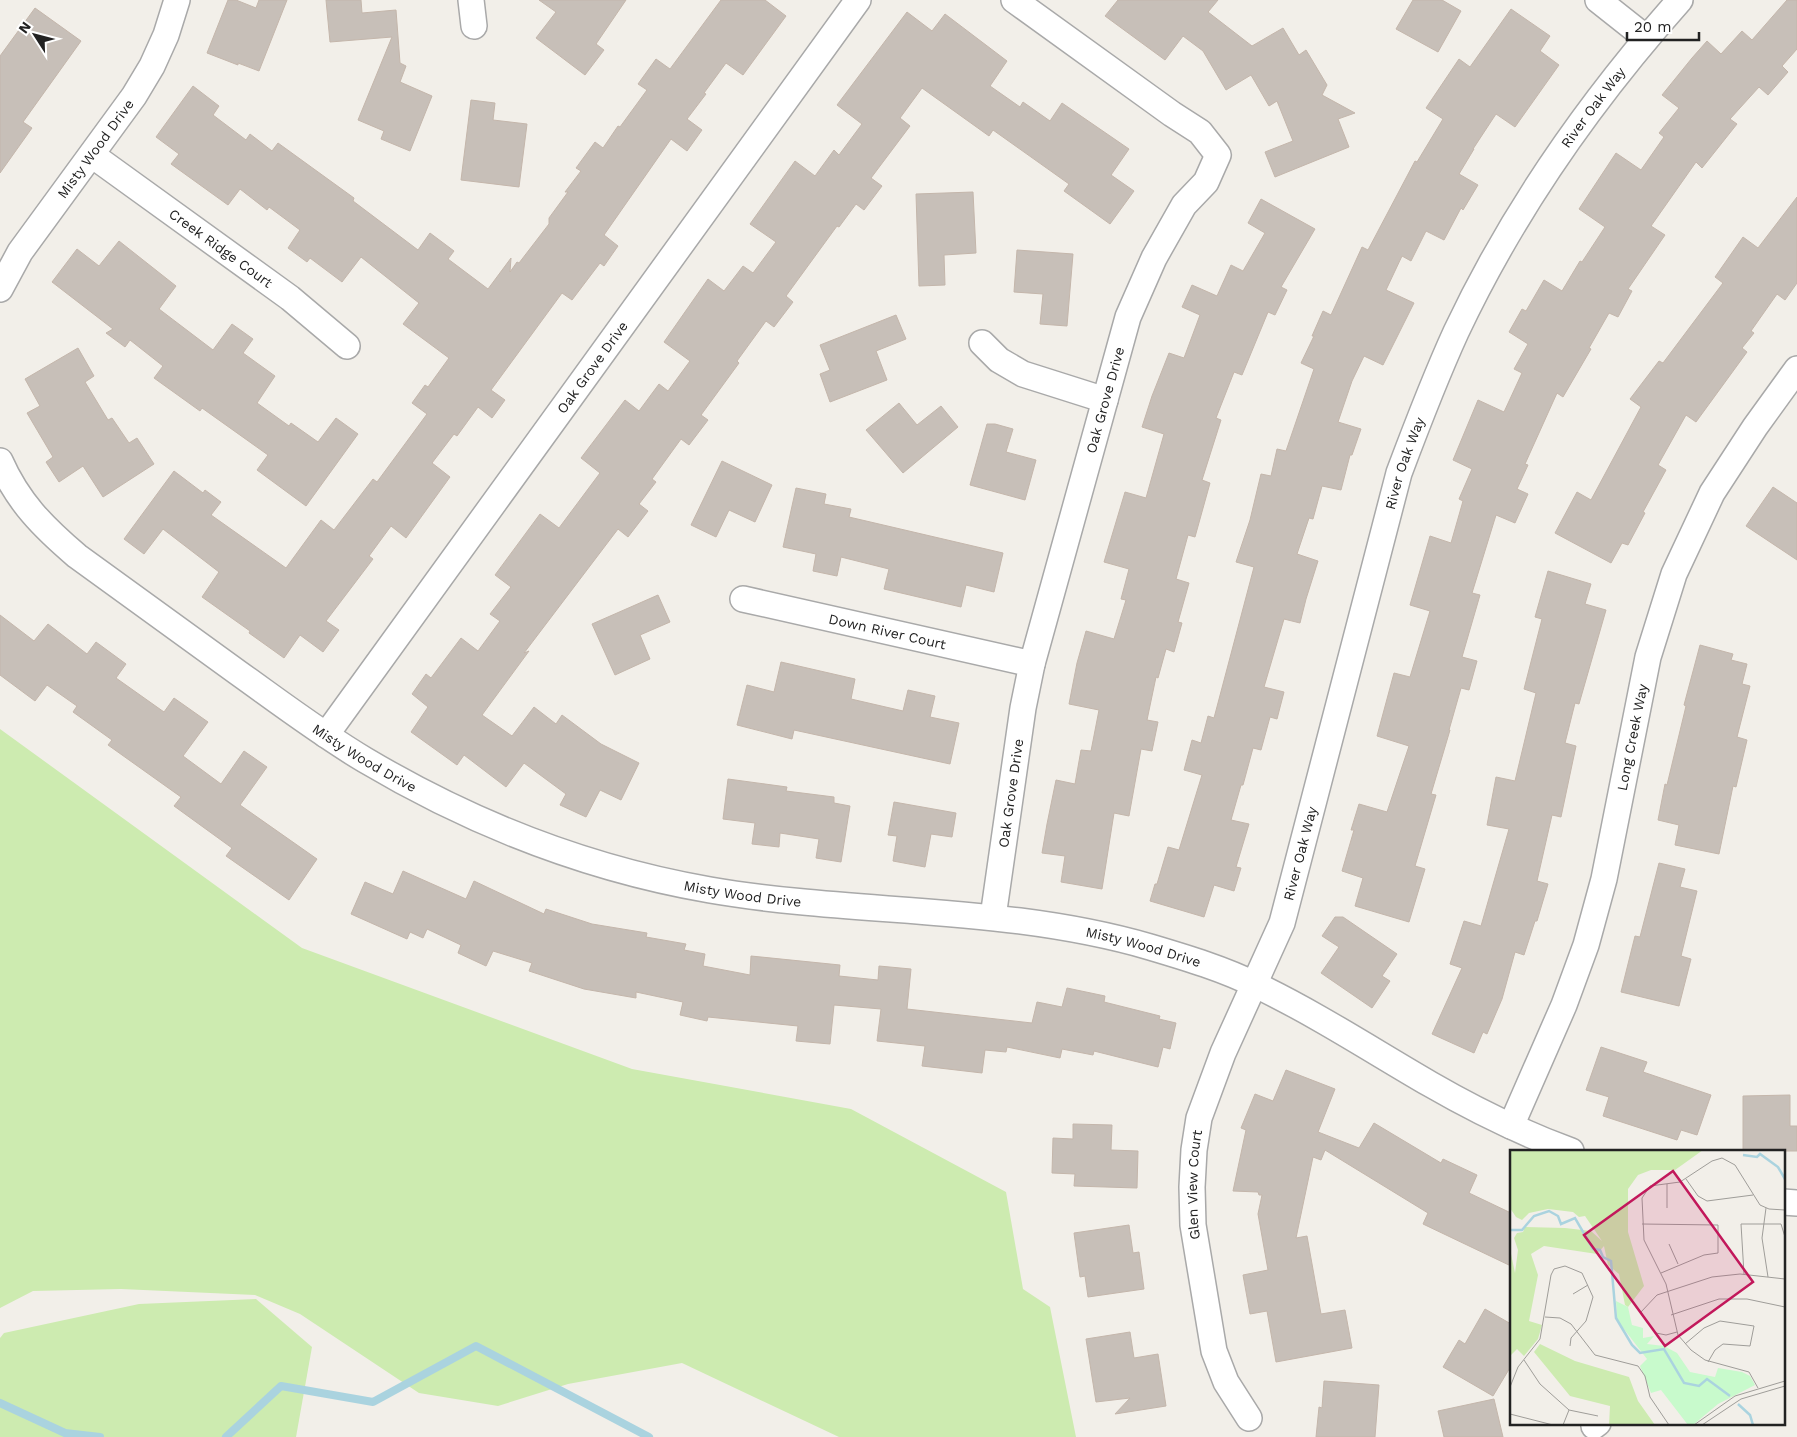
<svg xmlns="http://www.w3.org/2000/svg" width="1797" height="1437" viewBox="0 0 1797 1437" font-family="'Work Sans',sans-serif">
<rect width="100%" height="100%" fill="#f2efe9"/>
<g fill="#cdebb0">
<path d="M 0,729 L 302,948 L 632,1069 L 851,1109 L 1006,1192 L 1023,1289 L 1050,1307 L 1076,1437 L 839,1437 L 682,1363 L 568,1384 L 498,1406 L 419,1393 L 300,1314 L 255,1295 L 121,1289 L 33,1291 L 0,1308 Z"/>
<path d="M 256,1299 L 312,1347 L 296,1437 L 0,1437 L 0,1338 L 4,1333 L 139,1304 Z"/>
</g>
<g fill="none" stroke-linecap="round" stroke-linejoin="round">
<g stroke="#aad3df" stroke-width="8">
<path d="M 0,1403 L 65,1433 L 100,1437"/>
<path d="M 226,1437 L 281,1386 L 373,1402 L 476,1346 L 649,1437"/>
</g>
</g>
<g fill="#c7bfb8" stroke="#c4b6ab">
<path d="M 228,0 L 236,0 L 256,8 L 259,0 L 287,0 L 259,71 L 238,63 L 238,65 L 207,53 Z"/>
<path d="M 326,0 L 361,0 L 362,13 L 396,10 L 400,63 L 406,66 L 400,82 L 432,96 L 410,151 L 381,139 L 384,131 L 358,120 L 392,37 L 330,42 Z"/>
<path d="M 539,0 L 626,0 L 596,44 L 604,50 L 585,75 L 536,38 L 556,12 Z"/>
<path d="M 721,0 L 765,0 L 786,16 L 743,75 L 726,63 L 704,93 L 706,94 L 687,119 L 702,130 L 687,151 L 671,139 L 604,235 L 618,246 L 604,266 L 600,263 L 572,300 L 562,293 L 491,390 L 505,400 L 492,418 L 478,407 L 457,436 L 454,434 L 432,463 L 450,477 L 406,538 L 391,526 L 369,556 L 373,559 L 326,621 L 339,630 L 323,652 L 300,635 L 284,658 L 249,633 L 250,631 L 202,597 L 219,572 L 163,529 L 144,554 L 124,539 L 174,471 L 203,493 L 205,490 L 221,502 L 211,515 L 286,568 L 321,520 L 334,530 L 373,479 L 377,482 L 427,414 L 412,403 L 425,385 L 428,387 L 449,358 L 403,324 L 419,303 L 361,257 L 342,282 L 310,258 L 307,262 L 288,248 L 300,230 L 269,207 L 267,210 L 240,189 L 228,205 L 171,164 L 179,154 L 156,137 L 193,86 L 219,106 L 213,115 L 246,140 L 250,134 L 272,151 L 278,143 L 354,198 L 353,201 L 418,250 L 430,233 L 454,251 L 448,259 L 488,289 L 511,258 L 510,272 L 517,262 L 519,263 L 549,224 L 549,218 L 568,192 L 565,192 L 581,171 L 576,168 L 595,142 L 603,148 L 618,126 L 620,127 L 647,90 L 638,84 L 656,59 L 670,69 Z"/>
<path d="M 1118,0 L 1218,0 L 1208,12 L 1252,46 L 1283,28 L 1299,55 L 1306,50 L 1327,85 L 1322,95 L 1355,113 L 1338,119 L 1349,147 L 1275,177 L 1265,152 L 1293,141 L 1277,101 L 1269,106 L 1251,75 L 1226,90 L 1203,51 L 1183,36 L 1165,60 L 1105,16 Z"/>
<path d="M 1413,0 L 1442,0 L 1461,11 L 1438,52 L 1396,29 Z"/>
<path d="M 1787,0 L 1797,0 L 1797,49 L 1782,66 L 1788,72 L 1768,95 L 1759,87 L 1730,119 L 1737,124 L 1702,168 L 1696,162 L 1651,226 L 1665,235 L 1628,289 L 1632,291 L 1618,317 L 1609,313 L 1589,348 L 1591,349 L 1563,397 L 1557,393 L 1525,464 L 1528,465 L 1517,489 L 1528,494 L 1515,523 L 1496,515 L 1472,593 L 1480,595 L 1462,657 L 1477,661 L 1469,690 L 1461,688 L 1449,730 L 1450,730 L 1431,794 L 1436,795 L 1415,866 L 1425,869 L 1409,922 L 1355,906 L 1363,878 L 1342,871 L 1354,830 L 1351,830 L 1359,804 L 1387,812 L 1409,746 L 1377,736 L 1394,673 L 1410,677 L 1430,611 L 1410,605 L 1430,536 L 1451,543 L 1463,501 L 1459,499 L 1472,469 L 1453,460 L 1478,400 L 1504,412 L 1522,373 L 1514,369 L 1528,344 L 1509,332 L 1522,309 L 1526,311 L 1544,280 L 1562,291 L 1580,261 L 1582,262 L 1605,227 L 1579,209 L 1616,153 L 1641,170 L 1664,137 L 1659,133 L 1679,108 L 1662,95 L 1692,58 L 1707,41 L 1721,54 L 1742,31 L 1752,40 Z"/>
<path d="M 35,8 L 81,41 L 23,122 L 32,128 L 0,173 L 0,56 Z"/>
<path d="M 1511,9 L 1550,36 L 1540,51 L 1559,65 L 1515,127 L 1496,114 L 1473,149 L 1474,149 L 1459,174 L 1478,185 L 1463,210 L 1461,208 L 1444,240 L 1426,231 L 1411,261 L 1402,256 L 1386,290 L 1414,303 L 1383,365 L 1364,356 L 1352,381 L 1338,422 L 1361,429 L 1352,455 L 1350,455 L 1341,490 L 1322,486 L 1313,519 L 1309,518 L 1297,554 L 1318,561 L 1306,599 L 1300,623 L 1284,619 L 1264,687 L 1284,692 L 1277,719 L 1270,717 L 1261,750 L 1253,748 L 1243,785 L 1241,785 L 1231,820 L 1249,824 L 1236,867 L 1241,868 L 1234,891 L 1214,885 L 1204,917 L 1150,901 L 1155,884 L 1157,884 L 1168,847 L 1179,850 L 1202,775 L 1184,770 L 1192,740 L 1201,743 L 1208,716 L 1214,718 L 1254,567 L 1236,562 L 1250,520 L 1261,474 L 1271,476 L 1277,449 L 1286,451 L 1314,369 L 1301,363 L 1314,336 L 1312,336 L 1323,311 L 1331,315 L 1362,247 L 1368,250 L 1415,161 L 1417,162 L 1443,119 L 1426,108 L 1459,59 L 1470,67 Z"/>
<path d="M 907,12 L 932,31 L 945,14 L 1007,61 L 990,86 L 1020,107 L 1023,102 L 1050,121 L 1062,103 L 1129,149 L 1111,175 L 1134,191 L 1110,224 L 1064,191 L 1069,184 L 993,130 L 989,136 L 922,88 L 900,118 L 910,126 L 871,178 L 882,186 L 864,210 L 856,204 L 839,227 L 837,226 L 786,296 L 793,302 L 774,327 L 766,321 L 737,361 L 739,363 L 701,415 L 708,420 L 689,445 L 681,439 L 652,479 L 656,482 L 639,504 L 648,511 L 628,537 L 618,529 L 524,653 L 529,651 L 482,715 L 512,736 L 534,707 L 556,724 L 562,715 L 601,744 L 639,763 L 621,800 L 600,790 L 586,817 L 560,805 L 566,794 L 524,763 L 506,787 L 464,755 L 457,765 L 411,732 L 428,707 L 412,694 L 426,674 L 431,678 L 461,638 L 478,651 L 500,621 L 490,614 L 511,587 L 495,575 L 540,514 L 559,528 L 600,473 L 581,458 L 625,400 L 639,411 L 659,384 L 668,391 L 690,361 L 664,342 L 708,279 L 724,291 L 743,266 L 753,273 L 776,242 L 750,224 L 795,161 L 815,176 L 834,150 L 839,155 L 862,124 L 837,105 Z"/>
<path d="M 471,100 L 495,103 L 493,120 L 527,124 L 519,187 L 461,180 Z"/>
<path d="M 973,192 L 976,253 L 944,255 L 945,285 L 919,286 L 916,194 Z"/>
<path d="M 1797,197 L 1797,283 L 1785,300 L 1777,294 L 1751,331 L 1754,333 L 1742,348 L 1747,352 L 1696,422 L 1686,415 L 1658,465 L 1666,470 L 1643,512 L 1645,513 L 1628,545 L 1622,543 L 1611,563 L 1555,533 L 1577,492 L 1591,500 L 1641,407 L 1630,399 L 1659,361 L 1663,363 L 1723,283 L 1715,277 L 1743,237 L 1758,248 Z"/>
<path d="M 1261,199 L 1315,229 L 1281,287 L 1287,290 L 1275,315 L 1268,312 L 1242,375 L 1234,372 L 1216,418 L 1221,420 L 1202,480 L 1210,483 L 1195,537 L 1188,535 L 1176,579 L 1189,583 L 1178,622 L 1182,623 L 1174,652 L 1166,649 L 1158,678 L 1156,677 L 1147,720 L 1158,722 L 1152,751 L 1141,749 L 1129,816 L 1114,813 L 1102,889 L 1061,882 L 1065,856 L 1042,853 L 1047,824 L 1056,780 L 1075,784 L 1081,750 L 1091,751 L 1099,710 L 1069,704 L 1077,663 L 1086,631 L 1114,639 L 1126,600 L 1121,599 L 1129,569 L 1104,562 L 1125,492 L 1146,498 L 1164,434 L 1142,427 L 1152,396 L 1169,353 L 1184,358 L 1200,315 L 1182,307 L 1192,285 L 1217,296 L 1231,265 L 1243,271 L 1265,233 L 1248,223 Z"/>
<path d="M 119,241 L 176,286 L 159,309 L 213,350 L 232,324 L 253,339 L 243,353 L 275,376 L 257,403 L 289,426 L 291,423 L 318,442 L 336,418 L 358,434 L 306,506 L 257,470 L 268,455 L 202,408 L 200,411 L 154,378 L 163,366 L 130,340 L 125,347 L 106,333 L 113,329 L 52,282 L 77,249 L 99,266 Z"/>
<path d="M 1017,250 L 1073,254 L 1067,326 L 1040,324 L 1043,294 L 1014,292 Z"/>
<path d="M 896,315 L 906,339 L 876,351 L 887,380 L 830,402 L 820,374 L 830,370 L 820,345 Z"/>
<path d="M 78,348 L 94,376 L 85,382 L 108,420 L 112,418 L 129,443 L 137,438 L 154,464 L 103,497 L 83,466 L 59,482 L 46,462 L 53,457 L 27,413 L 40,406 L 25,379 Z"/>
<path d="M 899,403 L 917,425 L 941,406 L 958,427 L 903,473 L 866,430 Z"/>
<path d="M 987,424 L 995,424 L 1013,429 L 1006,452 L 1036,460 L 1025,500 L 970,485 Z"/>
<path d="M 722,461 L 772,485 L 755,522 L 729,510 L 716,537 L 691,525 Z"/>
<path d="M 1773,487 L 1797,503 L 1797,560 L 1746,526 Z"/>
<path d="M 796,488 L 826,494 L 824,504 L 851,509 L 849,517 L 1003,553 L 994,592 L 966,585 L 961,607 L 884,589 L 889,569 L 841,557 L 837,576 L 813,571 L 816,554 L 783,547 Z"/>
<path d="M 1548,571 L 1591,584 L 1585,604 L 1606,610 L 1579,704 L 1575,703 L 1565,743 L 1576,746 L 1561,817 L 1552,815 L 1537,881 L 1548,884 L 1537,921 L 1535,921 L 1524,955 L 1515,952 L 1502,999 L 1487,1034 L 1483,1032 L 1474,1053 L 1432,1034 L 1462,968 L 1450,964 L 1464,921 L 1481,926 L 1509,829 L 1487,825 L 1496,777 L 1515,781 L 1536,693 L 1524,689 L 1542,619 L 1535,617 Z"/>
<path d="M 658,595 L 670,622 L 640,635 L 650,659 L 615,675 L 592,624 Z"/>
<path d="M 0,615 L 34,641 L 48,624 L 87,654 L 96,642 L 126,664 L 116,678 L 164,712 L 174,698 L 208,722 L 183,756 L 221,784 L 244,751 L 267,767 L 240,805 L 317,859 L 289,900 L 226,856 L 232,848 L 174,806 L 181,797 L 108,745 L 112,740 L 73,712 L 77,706 L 47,685 L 35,701 L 0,675 Z"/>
<path d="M 1700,645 L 1733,654 L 1731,660 L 1747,664 L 1742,684 L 1750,686 L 1737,737 L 1747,740 L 1736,787 L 1733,786 L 1719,854 L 1675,845 L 1679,825 L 1658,820 L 1665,784 L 1667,785 L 1686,706 L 1684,705 Z"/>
<path d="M 781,662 L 855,679 L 851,699 L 903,711 L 908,690 L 935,696 L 930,717 L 959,723 L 950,764 L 794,730 L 792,739 L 737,725 L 747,685 L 774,692 Z"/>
<path d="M 728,779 L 787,787 L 786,791 L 834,797 L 834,803 L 850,806 L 841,862 L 816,858 L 819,839 L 780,833 L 779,847 L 752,844 L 755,823 L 723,819 Z"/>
<path d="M 894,802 L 956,813 L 952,837 L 931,834 L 925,867 L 893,861 L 897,836 L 888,835 Z"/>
<path d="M 1659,863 L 1685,869 L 1680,887 L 1697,891 L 1681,956 L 1691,959 L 1679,1006 L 1621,992 L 1635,936 L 1640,937 Z"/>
<path d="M 403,871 L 466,899 L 474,881 L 544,914 L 546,909 L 592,924 L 647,933 L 646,937 L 686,944 L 684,950 L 705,954 L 703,966 L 750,975 L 751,956 L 840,965 L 839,976 L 878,980 L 879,966 L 911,969 L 907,1009 L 1032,1023 L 1037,1002 L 1062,1007 L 1067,988 L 1105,996 L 1104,1002 L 1160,1016 L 1159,1019 L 1176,1023 L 1170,1049 L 1163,1047 L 1158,1067 L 1094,1051 L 1093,1055 L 1062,1049 L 1060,1058 L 1007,1047 L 1006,1052 L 985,1050 L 982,1073 L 922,1066 L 925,1046 L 877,1041 L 881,1009 L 834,1005 L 830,1044 L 796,1041 L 798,1026 L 708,1017 L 707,1021 L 680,1015 L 683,1002 L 636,992 L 636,998 L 584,989 L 529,971 L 532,963 L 493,951 L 486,966 L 458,953 L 461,945 L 427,929 L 423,938 L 410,932 L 407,939 L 351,914 L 365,882 L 393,894 Z"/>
<path d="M 1335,917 L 1343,917 L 1397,954 L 1382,976 L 1390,981 L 1372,1008 L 1321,973 L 1339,947 L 1322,936 Z"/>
<path d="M 1601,1047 L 1647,1062 L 1643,1072 L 1711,1095 L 1697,1135 L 1681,1130 L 1677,1140 L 1603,1116 L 1609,1097 L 1586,1090 Z"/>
<path d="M 1286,1070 L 1335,1089 L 1318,1132 L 1359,1148 L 1374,1123 L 1441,1163 L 1443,1159 L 1477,1175 L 1469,1193 L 1511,1213 L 1511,1266 L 1423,1224 L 1428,1213 L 1325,1150 L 1321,1160 L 1313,1157 L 1296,1238 L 1307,1236 L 1321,1314 L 1345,1310 L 1352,1348 L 1276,1362 L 1267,1311 L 1250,1314 L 1243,1275 L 1268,1270 L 1258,1214 L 1262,1195 L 1259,1195 L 1258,1192 L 1233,1191 L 1246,1130 L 1241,1128 L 1255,1094 L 1273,1101 Z"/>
<path d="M 1790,1095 L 1790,1126 L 1797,1126 L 1797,1151 L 1743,1151 L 1743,1096 Z"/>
<path d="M 1073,1124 L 1112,1125 L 1111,1150 L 1138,1151 L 1137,1188 L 1074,1186 L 1075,1174 L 1052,1173 L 1053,1138 L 1073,1139 Z"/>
<path d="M 1129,1225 L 1133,1253 L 1139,1252 L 1144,1289 L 1088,1297 L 1085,1276 L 1080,1277 L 1074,1233 Z"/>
<path d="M 1485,1309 L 1511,1324 L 1511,1366 L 1493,1396 L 1443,1367 L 1459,1340 L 1465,1344 Z"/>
<path d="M 1130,1332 L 1134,1358 L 1158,1354 L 1166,1406 L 1115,1414 L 1130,1398 L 1096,1402 L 1086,1339 Z"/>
<path d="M 1324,1381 L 1379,1385 L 1375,1437 L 1316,1437 L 1319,1407 L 1322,1408 Z"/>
<path d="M 1494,1399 L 1503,1437 L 1444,1437 L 1438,1411 Z"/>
</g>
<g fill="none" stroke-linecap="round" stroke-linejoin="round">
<g stroke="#a9a9a9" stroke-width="28">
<g id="minor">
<path d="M 471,0 L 474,26"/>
<path d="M 1598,0 L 1646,38"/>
<path id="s1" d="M 92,155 L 290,298 L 347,346"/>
<path id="s2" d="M 0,289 L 20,252 L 134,96 L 152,66 L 166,35 L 177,0"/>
<path d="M 982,343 L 999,360 L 1023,374 L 1105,400"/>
<path id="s3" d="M 0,461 C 18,502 43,527 77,556 C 130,594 183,633 237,672 C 279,702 321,734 365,760 C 471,823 589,869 710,890 C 856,915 1006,905 1150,947 C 1187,958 1224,969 1258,986 C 1318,1015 1373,1051 1430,1084 C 1475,1110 1522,1133 1571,1151"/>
<path id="s4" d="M 743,599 L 1032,664"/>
<path id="s5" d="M 326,735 L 858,0"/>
<path id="s6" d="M 993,917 L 1023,708 L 1032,664 L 1128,317 L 1154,258 L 1184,205 L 1206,182 L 1218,155 L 1200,132 L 1172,114 L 1014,0"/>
<path id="s7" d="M 1511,1126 L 1564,1005 L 1586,945 L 1604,879 L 1648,657 L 1674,574 L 1712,493 L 1755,427 L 1797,369"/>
<path d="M 1783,1202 L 1797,1203"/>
<path id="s8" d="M 1249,1418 L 1226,1382 L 1214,1351 L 1193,1225 L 1192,1187 L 1194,1150 L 1199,1118 L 1223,1053 L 1282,923 L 1399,473 C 1417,425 1435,378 1456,332 C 1513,211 1591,100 1680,0"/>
<path d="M 1594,1426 L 1598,1423"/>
</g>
</g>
<use href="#minor" stroke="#fff" stroke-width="25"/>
</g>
<g text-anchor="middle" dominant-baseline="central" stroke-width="4" stroke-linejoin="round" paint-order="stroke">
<g font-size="14" fill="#222" stroke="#fff">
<text stroke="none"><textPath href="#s8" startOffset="1404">River Oak Way</textPath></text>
<text stroke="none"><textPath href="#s2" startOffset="170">Misty Wood Drive</textPath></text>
<text stroke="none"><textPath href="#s1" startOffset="159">Creek Ridge Court</textPath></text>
<text stroke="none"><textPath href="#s5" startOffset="454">Oak Grove Drive</textPath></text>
<text stroke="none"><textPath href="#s6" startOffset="530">Oak Grove Drive</textPath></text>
<text stroke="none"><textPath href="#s8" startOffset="999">River Oak Way</textPath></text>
<text stroke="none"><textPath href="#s4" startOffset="148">Down River Court</textPath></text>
<text stroke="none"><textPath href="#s7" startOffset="409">Long Creek Way</textPath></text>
<text stroke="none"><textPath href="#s3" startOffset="475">Misty Wood Drive</textPath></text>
<text stroke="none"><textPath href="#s6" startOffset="125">Oak Grove Drive</textPath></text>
<text stroke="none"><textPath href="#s8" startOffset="595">River Oak Way</textPath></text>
<text stroke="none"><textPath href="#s3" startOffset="880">Misty Wood Drive</textPath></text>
<text stroke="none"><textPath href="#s3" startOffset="1285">Misty Wood Drive</textPath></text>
<text stroke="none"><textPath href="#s8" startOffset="244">Glen View Court</textPath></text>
</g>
</g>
<g transform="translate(1510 1150)">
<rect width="275" height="275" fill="#f2efe9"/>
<path d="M 0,0 L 193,0 L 165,20 L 141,20 L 128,25 L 118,39 L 118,82 L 134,136 L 118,157 L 115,155 L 109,124 L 98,115 L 94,96 L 87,104 L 34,96 L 21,104 L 28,125 L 19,171 L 32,175 L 28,189 L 14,206 L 7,199 L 0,206 L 0,99 L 5,123 L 8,100 L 4,88 L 7,83 L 13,82 L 15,77 L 55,78 L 81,81 L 92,91 L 75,66 L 69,67 L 63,62 L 38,59 L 19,63 L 12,70 L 6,67 L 0,58 ZM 30,194 L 65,211 L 119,227 L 128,251 L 145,275 L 99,275 L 100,256 L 60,246 L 24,202 Z" fill="#cdebb0"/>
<path d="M 106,151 L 118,157 L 122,175 L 133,178 L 133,188 L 144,186 L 137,194 L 154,196 L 167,203 L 180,222 L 205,227 L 208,218 L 232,222 L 240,226 L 245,235 L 208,254 L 183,275 L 178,275 L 151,240 L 141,243 L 130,216 L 137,209 L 107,170 Z" fill="#c8facc"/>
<path fill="none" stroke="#aad3df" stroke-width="2.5" d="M 233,5 L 247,7 L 250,4 L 268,17 L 275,29M 0,80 L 12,80 L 24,66 L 39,61 L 48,66 L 51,74 L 65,68 L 83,99 L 90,100 L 93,107 L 101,111 L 106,168 L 122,195 L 130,203 L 154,199 L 174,233 L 189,236 L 197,229 L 220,246M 228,254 L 240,265 L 243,275"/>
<path fill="none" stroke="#9f9d99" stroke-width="1" d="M 176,29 L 188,46 L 197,51 L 243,45M 157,58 L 157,34M 256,58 L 252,88 L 258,127M 132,74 L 208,75 L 208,103 L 194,105 L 151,123M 159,94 L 168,114M 234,124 L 231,74 L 271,74 L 275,87M 63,144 L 78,135M 131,162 L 147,145 L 202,127 L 230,124 L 275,129M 161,165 L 209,149 L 237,149 L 275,157M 35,167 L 50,168 L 61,174 L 85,205 L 128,216 L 135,226 L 140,247 L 159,275M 146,183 L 156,185 L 167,182M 175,194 L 194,178 L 210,171 L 244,176 L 240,196 L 213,194 L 205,200 L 198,212M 14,210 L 30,234 L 59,260 L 88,266M 0,237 L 8,217 L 30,189 L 41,125 L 44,119 L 55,116 L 72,123 L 83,147 L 76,171 L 61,188 L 60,196M 248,238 L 239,222 L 195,210 L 181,200 L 168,185 L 156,134 L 134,90 L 132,48 L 140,36 L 170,32 L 202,11 L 212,8 L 225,15 L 250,55 L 259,59 L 275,60M 0,264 L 43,275M 53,275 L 59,260M 184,275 L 225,246 L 275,231M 192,275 L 231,249 L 275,236"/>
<path fill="#c2185b" fill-opacity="0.15" stroke="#c2185b" stroke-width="2.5" d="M 163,21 L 243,132 L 155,196 L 74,85 Z"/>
<rect width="275" height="275" fill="none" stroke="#222" stroke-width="2.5"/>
</g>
<g transform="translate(35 35) rotate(306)" stroke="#ffffff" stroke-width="4" paint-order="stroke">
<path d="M0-4L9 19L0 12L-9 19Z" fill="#222222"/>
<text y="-8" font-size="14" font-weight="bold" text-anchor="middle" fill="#222222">N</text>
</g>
<path d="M1627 32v8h72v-8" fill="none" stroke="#222222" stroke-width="2.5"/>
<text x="1634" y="32" font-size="15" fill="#222222" stroke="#ffffff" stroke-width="4" paint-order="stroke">20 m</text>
</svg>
